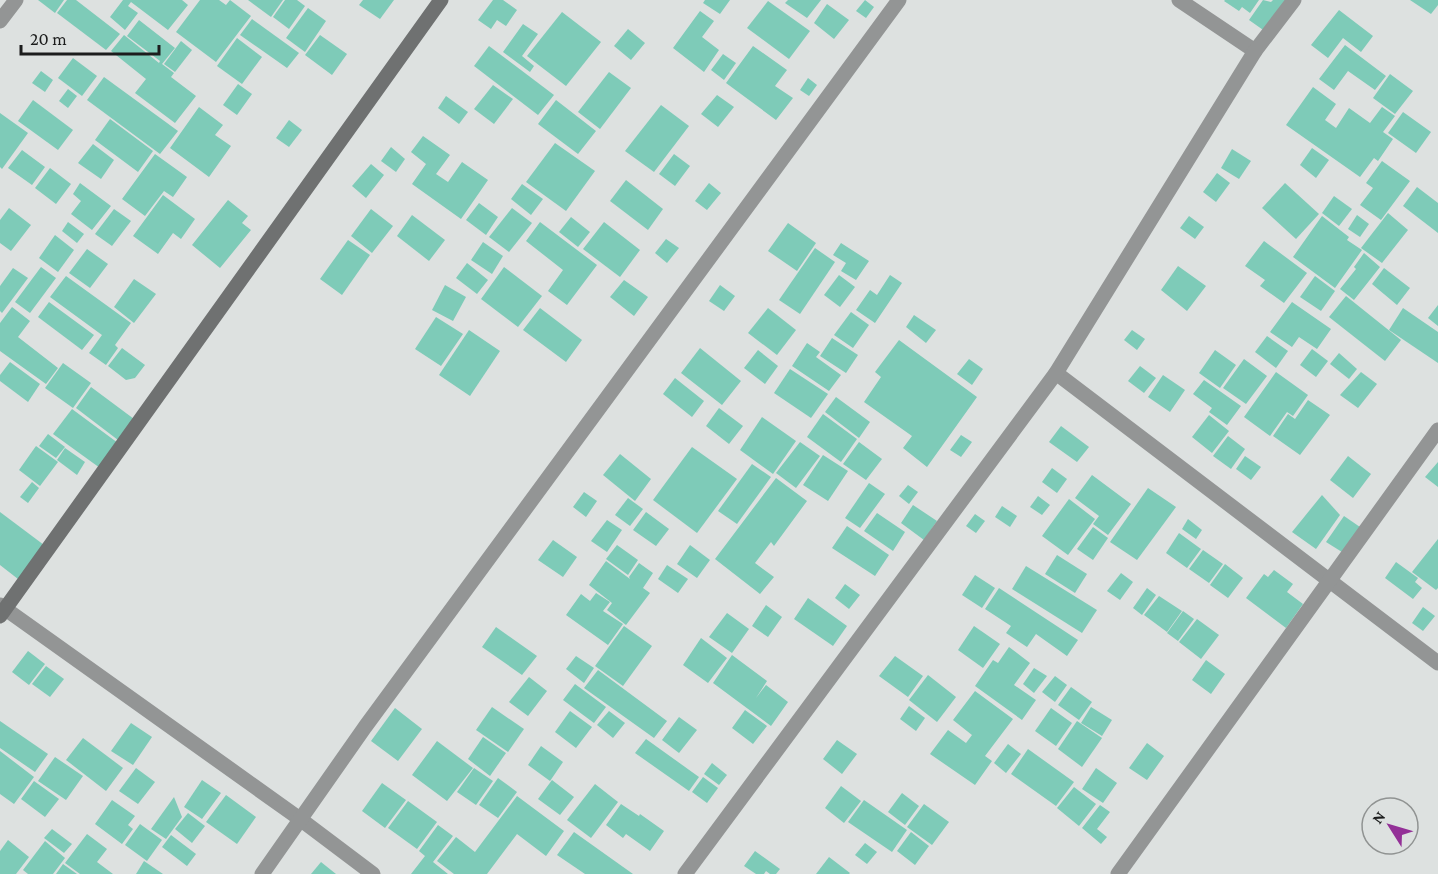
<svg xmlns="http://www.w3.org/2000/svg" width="1438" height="874" viewBox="0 0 1438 874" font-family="'Crimson Pro',serif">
<rect width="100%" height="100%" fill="#dde1e0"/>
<g fill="#7ecbb8">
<path d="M 38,0 L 64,0 L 55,13 Z"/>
<path d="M 67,0 L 76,0 L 120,34 L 106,50 L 57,13 Z"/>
<path d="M 123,0 L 182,0 L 188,5 L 168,30 L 131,2 L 128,6 L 138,13 L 125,30 L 110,17 Z"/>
<path d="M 200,0 L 219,0 L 226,5 L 230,0 L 251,16 L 216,62 L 176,32 Z"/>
<path d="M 248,0 L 283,0 L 271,17 Z"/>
<path d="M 285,0 L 297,0 L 305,6 L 289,29 L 273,17 Z"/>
<path d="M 363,0 L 394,0 L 380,19 L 359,5 Z"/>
<path d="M 493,0 L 503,0 L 517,10 L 506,26 L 497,20 L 491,29 L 478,20 Z"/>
<path d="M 705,0 L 730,0 L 720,14 L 703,3 Z"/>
<path d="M 788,0 L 821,0 L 807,18 L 785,3 Z"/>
<path d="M 865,0 L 874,7 L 866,18 L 856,11 Z"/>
<path d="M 1225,0 L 1259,0 L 1250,13 L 1242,7 L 1239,11 L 1224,1 Z"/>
<path d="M 1263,0 L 1271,2 L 1273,0 L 1289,0 L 1266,32 L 1249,20 Z"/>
<path d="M 1410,0 L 1438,0 L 1438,5 L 1431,14 Z"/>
<path d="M 768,1 L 810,31 L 789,59 L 747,28 Z"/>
<path d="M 827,4 L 849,20 L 834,39 L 814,23 Z"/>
<path d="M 308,8 L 326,21 L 305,52 L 286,38 Z"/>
<path d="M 1339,10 L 1373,36 L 1361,52 L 1343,38 L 1328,58 L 1311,45 Z"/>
<path d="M 700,11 L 714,21 L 702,37 L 719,50 L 704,72 L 673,48 Z"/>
<path d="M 562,12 L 601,42 L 566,86 L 527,56 Z"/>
<path d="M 252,19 L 299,53 L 287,68 L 240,35 Z"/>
<path d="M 139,20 L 175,48 L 162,64 L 174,73 L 171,77 L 196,96 L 175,123 L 135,93 L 146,79 L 111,51 L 124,35 L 159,63 L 160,61 L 127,36 Z"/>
<path d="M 523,24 L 538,34 L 522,56 L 534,66 L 530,72 L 503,52 Z"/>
<path d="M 628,29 L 645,43 L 631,60 L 614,46 Z"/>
<path d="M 320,35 L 347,54 L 332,75 L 305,55 Z"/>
<path d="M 237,38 L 262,57 L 242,84 L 217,66 Z"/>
<path d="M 181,41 L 192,50 L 175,72 L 164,64 Z"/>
<path d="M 1345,45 L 1386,76 L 1375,90 L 1348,71 L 1334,90 L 1319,79 Z"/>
<path d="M 489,46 L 554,95 L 538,115 L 474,66 Z"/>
<path d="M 753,46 L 787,70 L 775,86 L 793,98 L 776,120 L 726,83 Z"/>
<path d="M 723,54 L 736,63 L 724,80 L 711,70 Z"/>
<path d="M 73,58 L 97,76 L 82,96 L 58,78 Z"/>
<path d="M 41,71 L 53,80 L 45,92 L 32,83 Z"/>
<path d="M 609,72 L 631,88 L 600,129 L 578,112 Z"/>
<path d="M 1390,74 L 1413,91 L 1395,114 L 1373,98 Z"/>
<path d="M 104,77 L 178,131 L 160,154 L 87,100 Z"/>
<path d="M 808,78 L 817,85 L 809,96 L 800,90 Z"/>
<path d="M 238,84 L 252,94 L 237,115 L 223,105 Z"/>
<path d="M 493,85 L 513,99 L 494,124 L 474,109 Z"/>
<path d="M 1313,87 L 1336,104 L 1325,120 L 1336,128 L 1349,108 L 1370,123 L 1382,107 L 1395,116 L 1383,132 L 1393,139 L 1378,161 L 1374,158 L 1360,177 L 1286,125 Z"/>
<path d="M 68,89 L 77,96 L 68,108 L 59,101 Z"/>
<path d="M 717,95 L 734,107 L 718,127 L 701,114 Z"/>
<path d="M 446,96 L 468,112 L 459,124 L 438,108 Z"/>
<path d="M 33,100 L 73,130 L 58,150 L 18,121 Z"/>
<path d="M 556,100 L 596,131 L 578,154 L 538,124 Z"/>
<path d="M 661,105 L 689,126 L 654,172 L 625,151 Z"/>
<path d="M 199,107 L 223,125 L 215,135 L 231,146 L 209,177 L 170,148 Z"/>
<path d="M 1403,112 L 1431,132 L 1416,153 L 1388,133 Z"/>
<path d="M 0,113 L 28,133 L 2,169 L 0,167 Z"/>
<path d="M 110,119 L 153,151 L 138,172 L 95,140 Z"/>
<path d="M 289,120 L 302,130 L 289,147 L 276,138 Z"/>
<path d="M 423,136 L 450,155 L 436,174 L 448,182 L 462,162 L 488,180 L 461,219 L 412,184 L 426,164 L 411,152 Z"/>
<path d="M 555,143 L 595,171 L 566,211 L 526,182 Z"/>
<path d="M 93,144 L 114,160 L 101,179 L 78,163 Z"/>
<path d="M 391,147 L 405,159 L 396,172 L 381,161 Z"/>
<path d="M 1312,148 L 1329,160 L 1316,178 L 1300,165 Z"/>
<path d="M 1232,149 L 1251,161 L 1239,179 L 1221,168 Z"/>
<path d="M 22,150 L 45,167 L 32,185 L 8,168 Z"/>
<path d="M 155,154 L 187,177 L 173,197 L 164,191 L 145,216 L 122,199 Z"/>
<path d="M 674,154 L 690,166 L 675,186 L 659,174 Z"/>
<path d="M 1382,161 L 1410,181 L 1381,220 L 1360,205 L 1373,188 L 1366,183 Z"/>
<path d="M 371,164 L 384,175 L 366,198 L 352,186 Z"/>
<path d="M 50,168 L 71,184 L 56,204 L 35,188 Z"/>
<path d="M 1217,173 L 1230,183 L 1216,202 L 1203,192 Z"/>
<path d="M 626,180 L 663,209 L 648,230 L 610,201 Z"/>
<path d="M 80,183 L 111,206 L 92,230 L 71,214 L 81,201 L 73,194 Z"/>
<path d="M 709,183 L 721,193 L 707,210 L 695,201 Z"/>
<path d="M 1285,183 L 1319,214 L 1296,239 L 1262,208 Z"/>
<path d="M 522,184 L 543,199 L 531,215 L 511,199 Z"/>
<path d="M 1417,187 L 1438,203 L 1438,233 L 1403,206 Z"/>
<path d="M 163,195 L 195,219 L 181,239 L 173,233 L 158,254 L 133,236 Z"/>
<path d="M 1334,196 L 1352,209 L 1339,226 L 1322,213 Z"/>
<path d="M 228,200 L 248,216 L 242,223 L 251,230 L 220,268 L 192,245 Z"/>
<path d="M 479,203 L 498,217 L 486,235 L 466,220 Z"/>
<path d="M 9,208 L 31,225 L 11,251 L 0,243 L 0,220 Z"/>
<path d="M 512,208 L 532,223 L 509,252 L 489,237 Z"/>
<path d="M 114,209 L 131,221 L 112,246 L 95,234 Z"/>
<path d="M 371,209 L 393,226 L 372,253 L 351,236 Z"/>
<path d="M 1388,213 L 1408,230 L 1382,263 L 1361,248 Z"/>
<path d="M 412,215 L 445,240 L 429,261 L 397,236 Z"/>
<path d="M 1357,215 L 1369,224 L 1360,237 L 1348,229 Z"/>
<path d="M 1189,216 L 1204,227 L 1195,239 L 1180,228 Z"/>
<path d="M 1322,216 L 1349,237 L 1347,240 L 1362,250 L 1335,288 L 1293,257 Z"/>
<path d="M 571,217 L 590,232 L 578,247 L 559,232 Z"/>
<path d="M 68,222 L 84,234 L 77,243 L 62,231 Z"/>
<path d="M 540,222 L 597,265 L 567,305 L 548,291 L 563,270 L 526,241 Z"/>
<path d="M 604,222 L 640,250 L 620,277 L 583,249 Z"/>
<path d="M 788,223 L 816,243 L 797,271 L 768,251 Z"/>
<path d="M 55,235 L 74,250 L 58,272 L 39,258 Z"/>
<path d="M 666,239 L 679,248 L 667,263 L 655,253 Z"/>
<path d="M 348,240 L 370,255 L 342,295 L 320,279 Z"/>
<path d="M 1264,241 L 1307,273 L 1284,303 L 1260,286 L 1265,280 L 1245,266 Z"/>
<path d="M 483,242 L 503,256 L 492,274 L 471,260 Z"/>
<path d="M 841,243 L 869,261 L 856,280 L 841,271 L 846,263 L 833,255 Z"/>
<path d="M 815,248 L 835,262 L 800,314 L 779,300 Z"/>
<path d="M 87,249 L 108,264 L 90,288 L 69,273 Z"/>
<path d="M 1364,253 L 1380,267 L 1354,300 L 1340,289 L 1356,269 L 1354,267 Z"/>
<path d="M 467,263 L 488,280 L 477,294 L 456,278 Z"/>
<path d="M 1178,266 L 1206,286 L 1187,311 L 1161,290 Z"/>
<path d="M 41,267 L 56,278 L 30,313 L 15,302 Z"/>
<path d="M 504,267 L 542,296 L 518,327 L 481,299 Z"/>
<path d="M 13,268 L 28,278 L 2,313 L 0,311 L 0,286 Z"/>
<path d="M 1384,268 L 1410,288 L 1397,305 L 1372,284 Z"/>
<path d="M 839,275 L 855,287 L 840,307 L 824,295 Z"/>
<path d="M 890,275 L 902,283 L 875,323 L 856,310 L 870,290 L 877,295 Z"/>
<path d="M 66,276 L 131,323 L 115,345 L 118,348 L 106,365 L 89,353 L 102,335 L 50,297 Z"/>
<path d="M 1315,276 L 1335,291 L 1321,311 L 1300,297 Z"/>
<path d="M 134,279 L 156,294 L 134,323 L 114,307 Z"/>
<path d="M 624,280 L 648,297 L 634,316 L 610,297 Z"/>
<path d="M 445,285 L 466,297 L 453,321 L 432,310 Z"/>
<path d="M 720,285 L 735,296 L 724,311 L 709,301 Z"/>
<path d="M 1346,296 L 1401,340 L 1385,361 L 1329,317 Z"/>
<path d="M 49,302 L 94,335 L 82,350 L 38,317 Z"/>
<path d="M 1292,302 L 1331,329 L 1317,349 L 1299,337 L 1292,347 L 1270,332 Z"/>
<path d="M 1438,305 L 1438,326 L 1428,318 Z"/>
<path d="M 12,307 L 30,321 L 18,337 L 58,368 L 46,384 L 0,351 L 0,323 Z"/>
<path d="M 540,308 L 582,340 L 566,362 L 523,330 Z"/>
<path d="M 768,308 L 796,330 L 777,355 L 748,333 Z"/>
<path d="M 1403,308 L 1438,332 L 1438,363 L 1389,330 Z"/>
<path d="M 851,312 L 869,325 L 853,348 L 834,335 Z"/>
<path d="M 914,315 L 936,330 L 926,343 L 906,327 Z"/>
<path d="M 436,317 L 463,334 L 441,366 L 415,349 Z"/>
<path d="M 469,330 L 500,351 L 470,396 L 439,375 Z"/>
<path d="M 1132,330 L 1145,339 L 1137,350 L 1124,340 Z"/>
<path d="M 1267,336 L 1288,351 L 1276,368 L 1255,352 Z"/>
<path d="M 832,338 L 858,355 L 846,373 L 820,356 Z"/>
<path d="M 899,340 L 977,397 L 927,467 L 903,448 L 912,436 L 864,402 L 881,377 L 875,372 Z"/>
<path d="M 807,343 L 820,352 L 816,357 L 841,375 L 829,391 L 792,366 Z"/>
<path d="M 122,348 L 145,365 L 135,378 L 126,380 L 108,366 Z"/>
<path d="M 700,348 L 741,381 L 722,405 L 681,373 Z"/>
<path d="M 1312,349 L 1328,361 L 1316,377 L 1300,365 Z"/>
<path d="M 758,350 L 778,366 L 765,384 L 744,368 Z"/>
<path d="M 1215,350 L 1236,365 L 1220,388 L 1199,373 Z"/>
<path d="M 1339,353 L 1357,369 L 1349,379 L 1330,364 Z"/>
<path d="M 969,359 L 983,369 L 972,385 L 957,374 Z"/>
<path d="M 1244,359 L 1267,376 L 1246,404 L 1223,388 Z"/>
<path d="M 10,362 L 40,384 L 28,402 L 0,381 L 0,375 Z"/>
<path d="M 63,363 L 91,383 L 73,408 L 45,388 Z"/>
<path d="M 1140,366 L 1156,378 L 1144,393 L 1128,381 Z"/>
<path d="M 790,369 L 828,394 L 811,418 L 774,393 Z"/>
<path d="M 1276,372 L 1308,395 L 1293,416 L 1287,412 L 1270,436 L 1244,417 Z"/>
<path d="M 1361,372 L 1377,384 L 1358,408 L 1340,395 Z"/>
<path d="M 1163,375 L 1185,390 L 1170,412 L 1148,397 Z"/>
<path d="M 675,378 L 704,401 L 692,417 L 663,394 Z"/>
<path d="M 1204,380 L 1241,406 L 1227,425 L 1209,412 L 1212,408 L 1193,394 Z"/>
<path d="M 91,387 L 134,419 L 118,440 L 76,408 Z"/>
<path d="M 836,397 L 870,422 L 859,438 L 825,412 Z"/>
<path d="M 1308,400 L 1330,415 L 1300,455 L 1273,436 L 1288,414 L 1295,419 Z"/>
<path d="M 719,408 L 743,426 L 729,444 L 706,426 Z"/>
<path d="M 72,409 L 118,443 L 100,468 L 53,434 Z"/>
<path d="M 823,414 L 857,439 L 841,462 L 807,437 Z"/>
<path d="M 1209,415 L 1229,431 L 1212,453 L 1192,437 Z"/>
<path d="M 762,417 L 796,441 L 773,474 L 740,450 Z"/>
<path d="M 1061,426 L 1089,447 L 1077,462 L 1049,442 Z"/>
<path d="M 48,434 L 65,447 L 56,458 L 39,446 Z"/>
<path d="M 961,435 L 972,442 L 961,457 L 950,450 Z"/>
<path d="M 1228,436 L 1245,449 L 1231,469 L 1213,456 Z"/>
<path d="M 800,442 L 820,456 L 796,488 L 776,473 Z"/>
<path d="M 859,442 L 882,459 L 866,480 L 843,464 Z"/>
<path d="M 36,446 L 58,462 L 40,486 L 19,470 Z"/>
<path d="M 692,447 L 737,479 L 697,533 L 653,500 Z"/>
<path d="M 65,448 L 85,462 L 77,475 L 57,460 Z"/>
<path d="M 620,454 L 651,479 L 635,501 L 603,475 Z"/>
<path d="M 823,455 L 848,471 L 828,501 L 803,485 Z"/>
<path d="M 1245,456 L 1261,467 L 1251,480 L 1236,469 Z"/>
<path d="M 1348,456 L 1371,474 L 1353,498 L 1330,480 Z"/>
<path d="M 1438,462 L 1438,487 L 1425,477 Z"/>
<path d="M 752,464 L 771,477 L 737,524 L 718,511 Z"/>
<path d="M 1052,468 L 1067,479 L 1057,493 L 1042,482 Z"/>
<path d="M 1092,475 L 1131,504 L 1108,535 L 1093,524 L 1099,516 L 1075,498 Z"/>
<path d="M 776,478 L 807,501 L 774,546 L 771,542 L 755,563 L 774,577 L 760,594 L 715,559 Z"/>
<path d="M 32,482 L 39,488 L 28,503 L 20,497 Z"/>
<path d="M 869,483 L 885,494 L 860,528 L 845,518 Z"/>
<path d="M 908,485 L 918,492 L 909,504 L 899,496 Z"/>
<path d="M 1148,488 L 1176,507 L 1137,560 L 1110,542 Z"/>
<path d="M 584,492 L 597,501 L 586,517 L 573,507 Z"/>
<path d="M 1322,495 L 1340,515 L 1316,549 L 1292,532 Z"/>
<path d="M 1038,496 L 1050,505 L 1042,515 L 1030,507 Z"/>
<path d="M 628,498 L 643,509 L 630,526 L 615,515 Z"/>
<path d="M 1069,499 L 1095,519 L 1068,555 L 1042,536 Z"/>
<path d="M 913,505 L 937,521 L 924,540 L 901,523 Z"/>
<path d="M 1002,506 L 1017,516 L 1010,527 L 995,517 Z"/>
<path d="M 0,512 L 44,545 L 18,579 L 0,565 Z"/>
<path d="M 646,512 L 669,529 L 656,546 L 633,530 Z"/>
<path d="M 877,513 L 905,532 L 893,551 L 864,531 Z"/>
<path d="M 975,514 L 985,521 L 976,533 L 966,526 Z"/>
<path d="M 1344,516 L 1360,527 L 1342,552 L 1326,542 Z"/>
<path d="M 1188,519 L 1202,530 L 1196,539 L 1182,529 Z"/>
<path d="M 607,520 L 622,530 L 607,552 L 591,541 Z"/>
<path d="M 847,526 L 889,555 L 875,576 L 832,548 Z"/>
<path d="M 1093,527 L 1108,538 L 1093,560 L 1077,549 Z"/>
<path d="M 1179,533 L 1201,549 L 1187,568 L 1166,553 Z"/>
<path d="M 1438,539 L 1438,588 L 1436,590 L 1412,572 Z"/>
<path d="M 553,540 L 577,557 L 563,577 L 538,560 Z"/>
<path d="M 617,545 L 638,560 L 628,575 L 606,559 Z"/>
<path d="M 690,545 L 710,560 L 697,578 L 677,564 Z"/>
<path d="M 1203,550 L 1223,564 L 1209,583 L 1189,569 Z"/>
<path d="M 1057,555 L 1087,574 L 1075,593 L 1045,574 Z"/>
<path d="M 606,561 L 630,579 L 629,577 L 639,563 L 653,573 L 643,588 L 650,593 L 626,625 L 607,610 L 612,603 L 589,585 Z"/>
<path d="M 1396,562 L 1418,578 L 1415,582 L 1422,588 L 1413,599 L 1385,578 Z"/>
<path d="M 1225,564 L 1243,578 L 1228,598 L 1210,585 Z"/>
<path d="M 667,565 L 688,579 L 678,593 L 658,579 Z"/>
<path d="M 1026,566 L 1097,610 L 1082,633 L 1012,589 Z"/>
<path d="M 1274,570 L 1293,584 L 1287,592 L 1303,604 L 1286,628 L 1246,598 L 1264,574 L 1268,577 Z"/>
<path d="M 1121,573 L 1133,582 L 1120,600 L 1107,591 Z"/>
<path d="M 975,575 L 995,588 L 982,608 L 962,595 Z"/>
<path d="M 845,584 L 860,595 L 849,609 L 835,598 Z"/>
<path d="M 999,588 L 1078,640 L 1067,656 L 1036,634 L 1027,647 L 1006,633 L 1011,626 L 985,609 Z"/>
<path d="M 1147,588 L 1156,595 L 1142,615 L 1133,608 Z"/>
<path d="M 596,593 L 610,602 L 603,611 L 623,624 L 608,645 L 566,615 L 581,594 L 590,601 Z"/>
<path d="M 1159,596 L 1182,611 L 1167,632 L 1144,615 Z"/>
<path d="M 808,598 L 847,626 L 833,646 L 794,619 Z"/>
<path d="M 766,605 L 782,617 L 768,637 L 752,626 Z"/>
<path d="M 1423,607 L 1435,616 L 1423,631 L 1412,623 Z"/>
<path d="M 1183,611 L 1194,619 L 1178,641 L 1167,633 Z"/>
<path d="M 727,613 L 749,629 L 732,653 L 709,637 Z"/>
<path d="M 1197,619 L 1219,635 L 1201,659 L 1179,642 Z"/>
<path d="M 624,626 L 652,646 L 623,686 L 595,666 Z"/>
<path d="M 974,626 L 1000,644 L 983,668 L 958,650 Z"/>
<path d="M 496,627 L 537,656 L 522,675 L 482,647 Z"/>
<path d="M 701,638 L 727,658 L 708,683 L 683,665 Z"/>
<path d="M 1009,647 L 1030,663 L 1014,685 L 1036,700 L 1022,720 L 975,686 L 993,660 L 998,663 Z"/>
<path d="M 28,651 L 45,664 L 29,685 L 12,672 Z"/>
<path d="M 732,655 L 767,681 L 756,698 L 766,685 L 788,702 L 771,726 L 713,683 Z"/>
<path d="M 576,656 L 594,668 L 584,683 L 566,669 Z"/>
<path d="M 895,656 L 923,676 L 908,697 L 879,676 Z"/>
<path d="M 1206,660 L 1225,674 L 1211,694 L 1192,680 Z"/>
<path d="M 46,666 L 64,679 L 50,697 L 32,684 Z"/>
<path d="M 1034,668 L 1047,676 L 1034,693 L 1023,684 Z"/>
<path d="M 598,670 L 667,721 L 654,738 L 584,688 Z"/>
<path d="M 928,675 L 956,697 L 937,722 L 909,700 Z"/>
<path d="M 1055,676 L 1067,685 L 1055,702 L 1042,692 Z"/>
<path d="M 529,677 L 547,691 L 528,716 L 509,702 Z"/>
<path d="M 575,684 L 606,707 L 594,723 L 563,700 Z"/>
<path d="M 1071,687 L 1092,702 L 1079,720 L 1058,705 Z"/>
<path d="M 975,691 L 1013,719 L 985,756 L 992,761 L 975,785 L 930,754 L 948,730 L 966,743 L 972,735 L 953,720 Z"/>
<path d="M 909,706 L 925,718 L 916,731 L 900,719 Z"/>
<path d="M 492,707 L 524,729 L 508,752 L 476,730 Z"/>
<path d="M 1091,707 L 1112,720 L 1102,736 L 1081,723 Z"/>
<path d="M 395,708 L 422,729 L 398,761 L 371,741 Z"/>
<path d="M 1051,708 L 1072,723 L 1056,746 L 1035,731 Z"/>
<path d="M 745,710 L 767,726 L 753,744 L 732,728 Z"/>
<path d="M 570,711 L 592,727 L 576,748 L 555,732 Z"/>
<path d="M 609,711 L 625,723 L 613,738 L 597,725 Z"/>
<path d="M 679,717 L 697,730 L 679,753 L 662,740 Z"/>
<path d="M 0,721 L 48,754 L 35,772 L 0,748 Z"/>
<path d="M 1077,721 L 1102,738 L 1082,767 L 1058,749 Z"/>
<path d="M 131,723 L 152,737 L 133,765 L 111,751 Z"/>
<path d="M 483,737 L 506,753 L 490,776 L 468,759 Z"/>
<path d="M 83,738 L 123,768 L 106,791 L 66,760 Z"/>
<path d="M 646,739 L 699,777 L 689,791 L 635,753 Z"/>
<path d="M 837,740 L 857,754 L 842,774 L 823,759 Z"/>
<path d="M 437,741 L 473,768 L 447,801 L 412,775 Z"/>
<path d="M 1147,743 L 1164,756 L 1147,780 L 1129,768 Z"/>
<path d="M 1008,744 L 1021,754 L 1006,773 L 994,763 Z"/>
<path d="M 541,746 L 563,762 L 550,781 L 528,765 Z"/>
<path d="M 1028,749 L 1074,782 L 1056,806 L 1011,774 Z"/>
<path d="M 0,751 L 34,777 L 14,804 L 0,794 Z"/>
<path d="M 55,757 L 83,776 L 66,800 L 38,781 Z"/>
<path d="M 712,763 L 727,775 L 719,785 L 704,774 Z"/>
<path d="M 136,768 L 155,782 L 138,804 L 119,791 Z"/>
<path d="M 474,768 L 493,781 L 476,805 L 457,792 Z"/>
<path d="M 1096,768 L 1117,783 L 1103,803 L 1082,789 Z"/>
<path d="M 703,777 L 718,788 L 707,803 L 692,792 Z"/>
<path d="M 498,778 L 517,792 L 498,818 L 479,805 Z"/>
<path d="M 202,780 L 221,793 L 202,819 L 184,807 Z"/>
<path d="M 552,780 L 574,797 L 560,815 L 538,799 Z"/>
<path d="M 34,781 L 59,799 L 45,817 L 21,799 Z"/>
<path d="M 382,783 L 406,800 L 385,828 L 362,811 Z"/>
<path d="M 595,784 L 618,802 L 591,838 L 567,820 Z"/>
<path d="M 841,786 L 861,801 L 844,823 L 825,808 Z"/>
<path d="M 1074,787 L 1096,804 L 1079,826 L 1057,808 Z"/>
<path d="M 902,793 L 919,806 L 905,825 L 888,812 Z"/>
<path d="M 226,795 L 256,817 L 237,844 L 206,822 Z"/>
<path d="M 517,796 L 564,831 L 546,856 L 517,834 L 487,874 L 454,874 L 437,861 L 456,837 L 475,852 Z"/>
<path d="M 174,797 L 182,817 L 166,839 L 151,829 Z"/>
<path d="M 112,800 L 135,816 L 128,825 L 133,829 L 122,844 L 95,824 Z"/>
<path d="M 864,800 L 907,830 L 892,852 L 848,822 Z"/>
<path d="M 408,801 L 437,822 L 417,849 L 388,828 Z"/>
<path d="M 621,804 L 639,816 L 640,814 L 664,831 L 650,851 L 626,834 L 623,838 L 606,825 Z"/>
<path d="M 924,804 L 949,822 L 932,845 L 907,827 Z"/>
<path d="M 1100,805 L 1110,812 L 1097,829 L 1107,837 L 1101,844 L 1082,828 Z"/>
<path d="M 188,813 L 205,826 L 192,843 L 175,829 Z"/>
<path d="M 140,824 L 162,840 L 147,861 L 125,845 Z"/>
<path d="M 438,825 L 453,836 L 433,862 L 448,874 L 411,874 L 425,856 L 419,851 Z"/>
<path d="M 52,829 L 72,844 L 64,853 L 44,838 Z"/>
<path d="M 574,832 L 633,874 L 585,874 L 557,855 Z"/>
<path d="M 911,832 L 929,846 L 915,865 L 897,851 Z"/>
<path d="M 87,834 L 107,849 L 97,862 L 113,874 L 80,874 L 65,863 Z"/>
<path d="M 171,835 L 196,854 L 187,866 L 162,847 Z"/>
<path d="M 8,840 L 29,857 L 16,874 L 0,874 L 0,851 Z"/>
<path d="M 45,841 L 65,858 L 53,874 L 28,874 L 23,870 Z"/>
<path d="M 865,843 L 877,852 L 867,864 L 855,855 Z"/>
<path d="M 755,851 L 780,869 L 776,874 L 770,874 L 766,871 L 764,874 L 756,874 L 744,866 Z"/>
<path d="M 829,857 L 850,873 L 849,874 L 816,874 Z"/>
<path d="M 144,861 L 163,874 L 136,874 Z"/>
<path d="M 321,862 L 336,874 L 311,874 Z"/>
<path d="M 63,864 L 77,874 L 56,874 Z"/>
</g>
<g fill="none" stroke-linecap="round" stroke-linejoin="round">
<g stroke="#939595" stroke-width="15">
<path d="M 1179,0 L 1255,51"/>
<path d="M 0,21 L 16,0"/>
<path d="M 1056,373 L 1438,663"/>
<path d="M 0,605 L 300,819 L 373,874"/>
<path d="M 262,874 L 365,727 L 899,0"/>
<path d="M 685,874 L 1056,373 L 1255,51 L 1294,0"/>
<path d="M 1118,874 L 1438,430"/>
</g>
<path stroke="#6f7171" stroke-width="15" d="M 0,616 L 441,0"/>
</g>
<g transform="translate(1390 826) rotate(307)"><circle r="28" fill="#dde1e0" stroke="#909392" stroke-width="1.5"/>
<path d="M0-4.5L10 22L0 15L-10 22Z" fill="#933097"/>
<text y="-9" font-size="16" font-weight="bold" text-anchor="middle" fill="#1c1d1d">N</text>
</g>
<path d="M21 45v9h138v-9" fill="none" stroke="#1c1d1d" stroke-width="3"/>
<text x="30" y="45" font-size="18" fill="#1c1d1d" stroke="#dde1e0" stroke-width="4.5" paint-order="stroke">20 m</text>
</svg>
